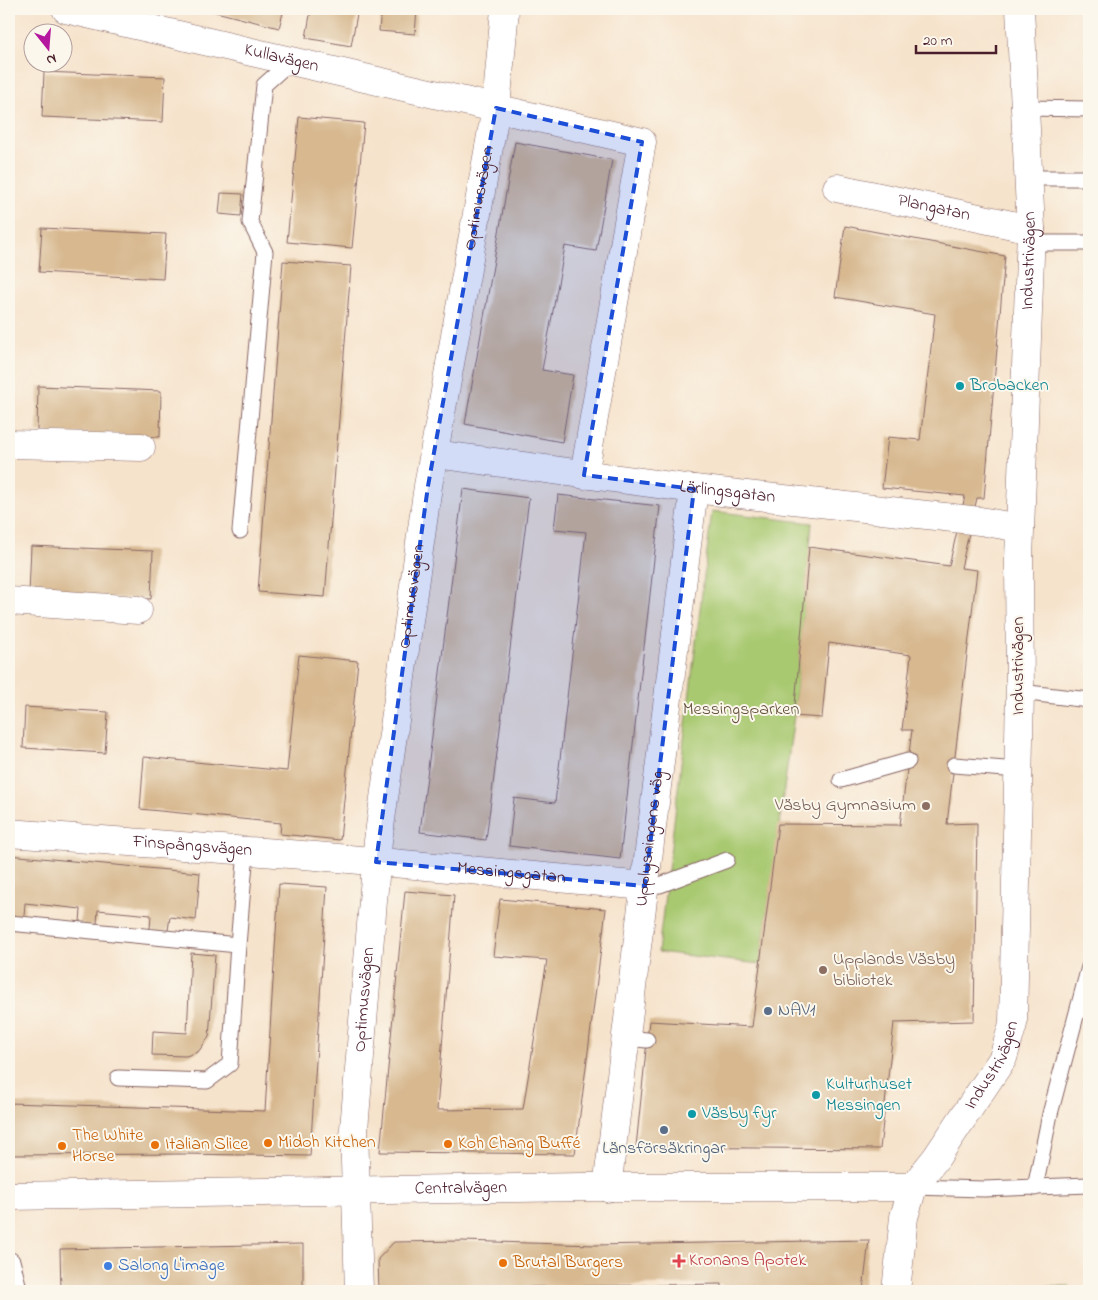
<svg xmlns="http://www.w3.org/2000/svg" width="1098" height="1300" viewBox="0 0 1098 1300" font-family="'Indie Flower',sans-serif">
<rect width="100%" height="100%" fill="#fbf7ec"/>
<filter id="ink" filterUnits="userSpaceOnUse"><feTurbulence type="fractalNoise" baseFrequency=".02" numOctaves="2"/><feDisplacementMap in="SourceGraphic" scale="10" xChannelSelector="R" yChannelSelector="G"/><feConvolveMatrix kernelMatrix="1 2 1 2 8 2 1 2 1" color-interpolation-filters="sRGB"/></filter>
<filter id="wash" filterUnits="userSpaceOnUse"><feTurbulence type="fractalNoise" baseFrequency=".0096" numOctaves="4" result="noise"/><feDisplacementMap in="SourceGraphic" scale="20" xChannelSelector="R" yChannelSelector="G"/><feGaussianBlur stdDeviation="1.12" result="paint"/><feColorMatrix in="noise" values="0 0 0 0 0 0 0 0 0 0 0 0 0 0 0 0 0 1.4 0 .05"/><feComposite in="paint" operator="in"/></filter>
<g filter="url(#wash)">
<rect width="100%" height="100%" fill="#f6e3cc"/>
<g fill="#a9c971" stroke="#7a744e">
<path d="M 712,511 L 812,523 L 794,716 L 760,964 L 658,952 Z"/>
<path d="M 1069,1286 L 1071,1291 L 928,1291 L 928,1289 Z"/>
</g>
<g id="blocks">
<g fill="#d7b88f">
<path d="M 212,9 L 284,9 L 279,28 L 212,11 Z"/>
<path d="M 311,9 L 358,9 L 351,46 L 306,38 Z"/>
<path d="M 381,9 L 417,9 L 415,34 L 379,31 Z"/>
<path d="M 44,72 L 165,77 L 163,122 L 42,117 Z"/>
<path d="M 299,117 L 364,123 L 352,248 L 287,242 Z"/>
<path d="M 515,142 L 612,160 L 596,251 L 565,246 L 542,370 L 573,375 L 562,442 L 465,424 Z"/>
<path d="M 221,193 L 243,194 L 241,216 L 219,214 Z"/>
<path d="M 845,226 L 1005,256 L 984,498 L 977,498 L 961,568 L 977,570 L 947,824 L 977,823 L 974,1021 L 894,1023 L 880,1149 L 636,1147 L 649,1021 L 752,1027 L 778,824 L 900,825 L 912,730 L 902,730 L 911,655 L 829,643 L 822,718 L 794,716 L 809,547 L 949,566 L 965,496 L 882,488 L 888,437 L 920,440 L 935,314 L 835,297 Z"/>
<path d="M 42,228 L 166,234 L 163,279 L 39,272 Z"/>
<path d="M 283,261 L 351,266 L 325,597 L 258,592 Z"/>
<path d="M 38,386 L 161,391 L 160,437 L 37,432 Z"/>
<path d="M 463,489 L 529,498 L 486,840 L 420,832 Z"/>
<path d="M 558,495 L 660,506 L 620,859 L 509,846 L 514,798 L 555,803 L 586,532 L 554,529 Z"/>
<path d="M 31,546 L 153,551 L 151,599 L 29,594 Z"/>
<path d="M 299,655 L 358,661 L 340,840 L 280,834 L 281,823 L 140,809 L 144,757 L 287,771 Z"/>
<path d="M 25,707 L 108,712 L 105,753 L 23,748 Z"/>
<path d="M 9,855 L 200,873 L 196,920 L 170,917 L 168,930 L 158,934 L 150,929 L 151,915 L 98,910 L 97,923 L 87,928 L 80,922 L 81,909 L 25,903 L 24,917 L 15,922 L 9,917 Z"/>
<path d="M 279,884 L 327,887 L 310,1156 L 183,1154 L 9,1155 L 9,1103 L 265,1111 Z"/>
<path d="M 405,891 L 454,895 L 437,1110 L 523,1109 L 547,960 L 493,956 L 500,899 L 606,909 L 575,1154 L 380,1152 Z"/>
<path d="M 191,953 L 215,955 L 209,1037 L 198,1052 L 186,1056 L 152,1055 L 153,1031 L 187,1033 Z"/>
<path d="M 869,1240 L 863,1291 L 722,1291 L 722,1284 L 466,1288 L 467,1291 L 379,1291 L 378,1259 L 394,1242 L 462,1241 L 595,1245 Z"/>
<path d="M 303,1244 L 303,1291 L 61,1291 L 60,1249 Z"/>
</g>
</g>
</g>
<g filter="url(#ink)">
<use href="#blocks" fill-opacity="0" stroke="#866463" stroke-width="1"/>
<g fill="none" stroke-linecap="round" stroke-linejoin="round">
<g stroke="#866463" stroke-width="17">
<g id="service">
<path d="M 1025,108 L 1089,109"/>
<path d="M 1028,178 L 1089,178"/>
<path d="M 1030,243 L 1089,243"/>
<path d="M 240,531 L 265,252 L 250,222 L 264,85 L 291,61"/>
<path d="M 1020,692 L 1089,700"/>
<path d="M 954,765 L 1018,770"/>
<path d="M 841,780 L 908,761"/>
<path d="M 645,886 L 660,885 L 727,860"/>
<path d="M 9,923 L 238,945 L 230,1064 L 207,1081 L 118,1078"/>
<path d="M 238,945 L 246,851"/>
<path d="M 625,1038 L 647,1040"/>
<path d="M 913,1187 L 984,1189 L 1089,1185"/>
<path d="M 1035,1188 L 1050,1114 L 1089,967"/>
</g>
</g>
<g stroke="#866463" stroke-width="24">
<path id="pedestrian" d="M 9,1263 L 16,1291"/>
</g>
<g stroke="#866463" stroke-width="29">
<g id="minor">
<path id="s1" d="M 66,9 L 642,142 L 584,475"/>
<path id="s2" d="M 837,188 L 1031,229"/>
<path d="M 9,444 L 141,447"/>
<path id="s3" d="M 435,454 L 694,489 L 980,521 L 1020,528"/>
<path d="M 9,601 L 138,610"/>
<path id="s4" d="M 9,833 L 316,856 L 645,886"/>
<path id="s5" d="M 607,1188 L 694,489"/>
<path id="s6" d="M 9,1196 L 582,1187 L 913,1187"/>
<path id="s7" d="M 896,1291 L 904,1217 L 913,1187 L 936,1158 L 1003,1058 L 1013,1024 L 1020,692 L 1019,559 L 1031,229 L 1020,9"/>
</g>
</g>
<g stroke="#866463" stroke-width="29">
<g id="tertiary">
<path id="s8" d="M 359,1291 L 354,1129 L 378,841 L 428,486 L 496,108 L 505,9"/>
</g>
</g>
<use href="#service" stroke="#fff" stroke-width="15"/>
<use href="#pedestrian" stroke="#fff" stroke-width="22"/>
<use href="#minor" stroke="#fff" stroke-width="28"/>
<use href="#tertiary" stroke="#fff" stroke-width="28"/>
</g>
</g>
<path fill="#1d4ed8" fill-opacity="0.2" stroke="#1d4ed8" stroke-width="4" stroke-dasharray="10 6" stroke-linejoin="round" d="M 496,108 L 642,142 L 584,475 L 694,489 L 645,886 L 376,862 L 428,486 Z"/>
<g fill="#0f9aa8" stroke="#fbf7ec" stroke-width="2">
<circle cx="960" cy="386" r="5"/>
<circle cx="816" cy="1095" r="5"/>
<circle cx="692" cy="1114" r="5"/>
</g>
<g fill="#8d6e63" stroke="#fbf7ec" stroke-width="2">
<circle cx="926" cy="806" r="5"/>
<circle cx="823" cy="970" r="5"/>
</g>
<g fill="#5c6f8a" stroke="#fbf7ec" stroke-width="2">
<circle cx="768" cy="1011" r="5"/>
<circle cx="664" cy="1130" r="5"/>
</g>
<g fill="#e8710a" stroke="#fbf7ec" stroke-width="2">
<circle cx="268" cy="1143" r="5"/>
<circle cx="448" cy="1144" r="5"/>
<circle cx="155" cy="1145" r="5"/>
<circle cx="62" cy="1146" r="5"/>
<circle cx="503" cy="1263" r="5"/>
</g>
<path fill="#e0444e" stroke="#fbf7ec" stroke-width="2" d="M676.5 1253.5h5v5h5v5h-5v5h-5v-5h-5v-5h5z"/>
<circle fill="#3f7fe0" stroke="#fbf7ec" stroke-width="2" cx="108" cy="1266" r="5"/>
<g text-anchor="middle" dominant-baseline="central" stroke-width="4" stroke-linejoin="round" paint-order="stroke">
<g font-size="18" fill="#4a1f2b" stroke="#fbf7ec">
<text stroke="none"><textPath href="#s1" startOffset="221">Kullavägen</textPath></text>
<text stroke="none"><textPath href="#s8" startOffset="1102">Optimusvägen</textPath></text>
<text stroke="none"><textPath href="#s2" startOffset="99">Plangatan</textPath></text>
<text stroke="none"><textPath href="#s7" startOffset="1062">Industrivägen</textPath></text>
<text stroke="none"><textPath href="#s3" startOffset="295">Lärlingsgatan</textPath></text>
<text stroke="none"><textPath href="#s8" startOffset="698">Optimusvägen</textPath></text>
<text transform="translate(1019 666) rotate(-90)">Industrivägen</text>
<text stroke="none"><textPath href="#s5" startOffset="352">Upplysningens väg</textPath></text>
<text stroke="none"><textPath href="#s4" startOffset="184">Finspångsvägen</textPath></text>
<text stroke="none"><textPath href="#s4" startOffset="504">Messingsgatan</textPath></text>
<text stroke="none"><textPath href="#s8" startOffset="292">Optimusvägen</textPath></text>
<text stroke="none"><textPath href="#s7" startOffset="252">Industrivägen</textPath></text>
<text stroke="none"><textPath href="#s6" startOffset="452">Centralvägen</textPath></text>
</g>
<g font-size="18" fill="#0d838f" stroke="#fbf7ec" text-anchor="start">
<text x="970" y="386">Brobacken</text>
<text x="826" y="1085">Kulturhuset<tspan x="826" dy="21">Messingen</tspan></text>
<text x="702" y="1114">Väsby fyr</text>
</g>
<g font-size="18" fill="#665240" stroke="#fbf7ec">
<text x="741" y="710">Messingsparken</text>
</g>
<g font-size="18" fill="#785e54" stroke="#fbf7ec" text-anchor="end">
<text x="916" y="806">Väsby Gymnasium</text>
<text x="833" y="960" text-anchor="start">Upplands Väsby<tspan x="833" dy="21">bibliotek</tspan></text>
</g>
<g font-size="18" fill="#4e5e75" stroke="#fbf7ec" text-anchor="start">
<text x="778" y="1011">NAV1</text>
<text x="664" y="1149" text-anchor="middle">Länsförsäkringar</text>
</g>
<g font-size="18" fill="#c56008" stroke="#fbf7ec" text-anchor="start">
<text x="72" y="1136">The White<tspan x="72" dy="21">Horse</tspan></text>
<text x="278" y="1143">Midoh Kitchen</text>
<text x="458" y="1144">Koh Chang Buffé</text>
<text x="165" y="1145">Italian Slice</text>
<text x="513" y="1263">Brutal Burgers</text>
</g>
<g font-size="18" fill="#be3a42" stroke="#fbf7ec" text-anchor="start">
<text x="689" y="1261">Kronans Apotek</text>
</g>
<g font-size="18" fill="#366cbe" stroke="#fbf7ec" text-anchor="start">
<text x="118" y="1266">Salong L'image</text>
</g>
</g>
<rect width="1098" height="1300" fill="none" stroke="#fbf7ec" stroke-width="30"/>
<g transform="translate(48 48) rotate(163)"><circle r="24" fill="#fbf7ec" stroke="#b4a19f"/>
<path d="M0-4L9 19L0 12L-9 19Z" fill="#b5179e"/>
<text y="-8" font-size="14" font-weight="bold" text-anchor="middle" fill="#4a1f2b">N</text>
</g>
<path d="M916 45v8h80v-8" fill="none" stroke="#4a1f2b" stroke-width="2.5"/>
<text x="923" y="45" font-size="15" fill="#4a1f2b" stroke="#fbf7ec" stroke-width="4" paint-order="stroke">20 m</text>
</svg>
